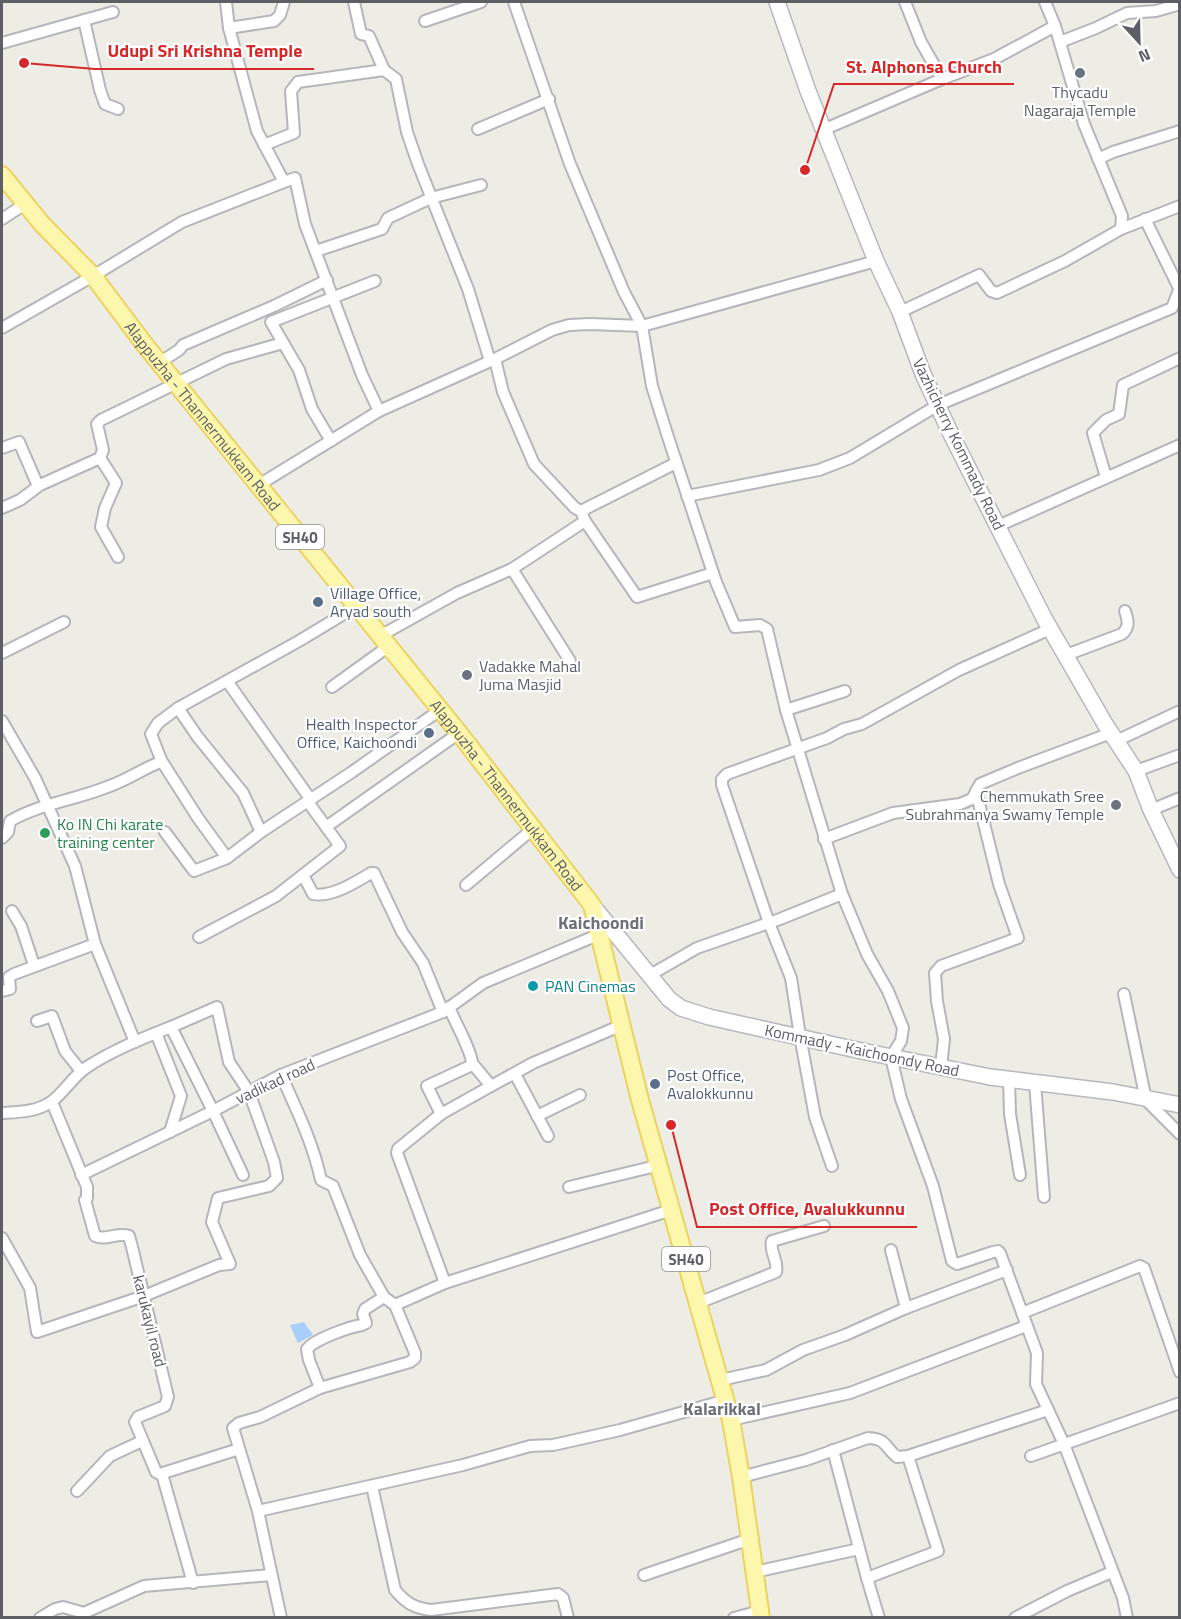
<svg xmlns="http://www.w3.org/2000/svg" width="1181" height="1619" viewBox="0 0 1181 1619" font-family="'Titillium Web',sans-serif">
<rect width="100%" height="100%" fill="#eeede5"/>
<path fill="#a8cefb" d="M 304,1322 L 313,1335 L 298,1343 L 290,1325 Z"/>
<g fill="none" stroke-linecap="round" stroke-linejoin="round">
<g stroke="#b5b6bb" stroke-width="14">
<g id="street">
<path d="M 226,2 L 229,28 L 257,131 L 284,182 L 295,178 L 305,224 L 362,375 L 379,411"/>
<path d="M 354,2 L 361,34 L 369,36 L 384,70 L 396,79 L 407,132 L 418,164 L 468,289 L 490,361"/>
<path d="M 514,2 L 570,164 L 624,292 L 642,326 L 652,386 L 667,434 L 716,582 L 735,627 L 760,625 L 767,629 L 786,710 L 842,894 L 867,954 L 888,991 L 903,1028 L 901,1041 L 891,1057 L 901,1099 L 933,1186 L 952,1261 L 957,1264 L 993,1252 L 998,1251 L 1000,1253 L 1037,1353 L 1036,1384 L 1064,1444 L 1123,1598 L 1127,1618"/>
<path d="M 905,2 L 921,42 L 942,79"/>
<path d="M 84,20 L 100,90 L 105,104 L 118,109"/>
<path d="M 425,21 L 481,2"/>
<path d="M 229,28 L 274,21 L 280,15 L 284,2"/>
<path d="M 1060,42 L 1096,28 L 1127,13 L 1156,11 L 1180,4"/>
<path d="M 2,43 L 113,12"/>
<path d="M 478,129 L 549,99"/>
<path d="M 825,129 L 942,79 L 994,59 L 1055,26"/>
<path d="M 264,145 L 294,133 L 291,91 L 298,82 L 384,70"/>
<path d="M 1098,159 L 1113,152 L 1180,131"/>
<path d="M 2,219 L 25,204"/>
<path d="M 1145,219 L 1180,290"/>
<path d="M 1121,229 L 1180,206"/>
<path d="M 316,251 L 382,229 L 388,218 L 431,198 L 481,185"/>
<path d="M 900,312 L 979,275 L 991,291 L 997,293 L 1065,261 L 1121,229 L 1122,216 L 1084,124 L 1055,26 L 1045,2"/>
<path d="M 2,328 L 93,276 L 182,222 L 284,182"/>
<path d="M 495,359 L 503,392 L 534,464 L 575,508 L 581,511"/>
<path d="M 159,363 L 179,350 L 183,345 L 274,306 L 327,280"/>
<path d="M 331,441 L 312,409 L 299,370 L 271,322 L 375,281"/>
<path d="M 2,448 L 19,442 L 38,486"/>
<path d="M 100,458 L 116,483 L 105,508 L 101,527 L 118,557"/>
<path d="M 676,463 L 581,511 L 585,521 L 637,597 L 713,573"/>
<path d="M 1106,477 L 1093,433 L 1106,420 L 1119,414 L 1123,385 L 1180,358"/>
<path d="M 257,486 L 379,411 L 495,359 L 552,330 L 569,325 L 590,324 L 642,326 L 876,261"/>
<path d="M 687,496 L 819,470 L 850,458 L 938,405 L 1172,308 L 1179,290"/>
<path d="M 2,508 L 20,500 L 40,485 L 100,458 L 103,450 L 97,424 L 101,420 L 226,359 L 283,343"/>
<path d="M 998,526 L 1180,445"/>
<path d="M 512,569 L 570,661"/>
<path d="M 380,636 L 457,593 L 512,569 L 585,521"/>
<path d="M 2,653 L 64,622"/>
<path d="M 1066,655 L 1122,634 C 1130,627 1128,620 1125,611"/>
<path d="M 227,681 L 311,800"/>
<path d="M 332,687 L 389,646"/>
<path d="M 178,708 L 197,736 L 243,793 L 261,832"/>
<path d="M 786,710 L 845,691"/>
<path d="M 2,721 L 35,778 L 75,866 L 95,944 L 135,1042"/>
<path d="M 1116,741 L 1180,711"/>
<path d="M 161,760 L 198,818 L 227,858 L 261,832 L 352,772 L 440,710"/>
<path d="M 1136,771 L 1180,755"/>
<path d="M 1151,810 L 1180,798"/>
<path d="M 326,827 L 459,733"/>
<path d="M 165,832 L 194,871 L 227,858"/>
<path d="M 2,838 L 8,832 L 10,821 C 39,804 75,800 107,787 C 125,781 141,770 158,763 L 161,760 L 160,757 L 151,734 L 158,723 L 178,708 L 299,641 L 357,606"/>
<path d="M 824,839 L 893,813 L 960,804 L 972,799 L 980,784 L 1018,768 L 1111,733"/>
<path d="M 303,875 L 313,894 C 331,898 356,882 371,873 L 374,873 L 402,932 L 423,963 L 443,1012"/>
<path d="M 466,885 L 534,828"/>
<path d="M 12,911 L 21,926 L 34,965"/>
<path d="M 199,937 L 276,896 L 340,846 L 308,802"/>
<path d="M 650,975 L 697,948 L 780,919 L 842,894"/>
<path d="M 2,991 L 10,989 L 9,977 L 14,974 L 95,944"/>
<path d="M 1124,994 L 1146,1100 L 1180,1134"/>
<path d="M 37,1021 L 52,1016 L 65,1051 L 81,1071"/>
<path d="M 156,1033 L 181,1096 L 170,1132"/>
<path d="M 472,1063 L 491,1086"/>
<path d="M 941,1067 L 944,1039 L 937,1001 L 935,973 L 941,966 L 1018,938 L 999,884 L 976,791"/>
<path d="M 515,1074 L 548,1136"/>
<path d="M 281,1075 C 296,1108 313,1143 321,1180 L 333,1186 L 360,1255 L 384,1297 L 395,1305 L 445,1283 L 671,1210"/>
<path d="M 1009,1080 L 1010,1114 L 1020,1175"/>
<path d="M 1035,1083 L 1044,1197"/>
<path d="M 52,1102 L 87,1187 L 87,1198 L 85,1200 L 95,1236 C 106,1241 117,1232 129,1236 L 132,1247 L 168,1397 L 165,1406 L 138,1417 L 135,1422 L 156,1472 L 160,1474 L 239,1449"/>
<path d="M 2,1113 C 19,1112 36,1112 51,1102 C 64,1093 73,1076 87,1067 C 113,1050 143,1038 171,1027 L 213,1111 L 281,1075 L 443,1012 L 483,983 L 600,934"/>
<path d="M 441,1114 L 427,1086 L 470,1066 L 472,1063 C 471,1049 455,1023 449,1007"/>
<path d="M 537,1116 L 580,1095"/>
<path d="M 832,1166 L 815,1117 L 800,1036 L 791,978 L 769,923 L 722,785 L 722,779 L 727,774 L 827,738 L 844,729 L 862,724 L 959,670 L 1050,629"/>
<path d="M 81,1175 L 213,1111 L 243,1175"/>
<path d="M 569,1187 L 660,1165"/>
<path d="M 2,1238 L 30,1288 L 37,1332 L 144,1296 L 219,1265 L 230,1264 L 212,1222 L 218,1198 L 269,1186 L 277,1178 L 274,1162 L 249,1092 L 229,1062 L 217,1007 L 171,1027"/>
<path d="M 891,1250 L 906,1308"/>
<path d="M 445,1283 L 397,1153 L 398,1149 L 441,1114 L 491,1086 L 533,1063 L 622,1025"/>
<path d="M 698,1303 L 776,1272 C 779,1261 769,1252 772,1241 L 824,1226"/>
<path d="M 1022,1313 L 1140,1266 L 1144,1268 L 1180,1372"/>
<path d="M 721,1380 L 766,1370 L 803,1350 L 845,1335 L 906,1308 L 1007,1270"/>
<path d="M 320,1388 L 309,1360 L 307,1349 C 315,1339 349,1327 362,1325 L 366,1323 L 363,1314 L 365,1309 L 384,1297"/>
<path d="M 731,1420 L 850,1393 L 1026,1326"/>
<path d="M 833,1450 L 867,1578"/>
<path d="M 1031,1456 L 1180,1403"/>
<path d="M 162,1474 L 193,1583"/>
<path d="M 741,1477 L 806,1460 L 868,1438 C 888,1439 884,1447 897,1457 L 908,1456 L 1048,1410"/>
<path d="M 372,1486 L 395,1590 C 406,1603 414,1608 431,1610 L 558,1594 L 563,1598 L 568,1618"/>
<path d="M 77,1491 L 110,1456 L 142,1441"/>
<path d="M 258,1511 L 463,1465 L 530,1446 L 553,1445 L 620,1430 L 726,1400"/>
<path d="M 755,1572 L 859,1549"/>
<path d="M 644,1575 L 750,1539"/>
<path d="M 40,1618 L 55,1609 L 63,1607 L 84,1613 L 144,1586 L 271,1575"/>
<path d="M 281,1618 L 258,1511 L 233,1428 L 239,1423 L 260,1417 L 320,1388 L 410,1362 L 415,1358 L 415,1353 L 395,1305"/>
<path d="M 734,1618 L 760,1611"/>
<path d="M 879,1618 L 867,1578 L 938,1551 L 908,1456"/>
<path d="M 1015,1618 L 1067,1591 L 1112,1572"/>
</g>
</g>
<g stroke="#b6b8be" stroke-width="18">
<g id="secondary">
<path d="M 777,2 L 808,91 L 876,261 L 900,312 L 923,374 L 950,432 L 1044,618 L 1105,724 L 1136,771 L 1151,810 L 1180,870"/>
<path d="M 592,905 L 669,999 L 681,1008 L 709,1017 L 857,1050 L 990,1077 L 1113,1092 L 1180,1105"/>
</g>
</g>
<g stroke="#ecd361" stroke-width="20">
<g id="primary">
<path id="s1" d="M 2,175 L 42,224 L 93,276 L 145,345 L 459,733 L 592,905 L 640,1100 L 731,1420 L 741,1477 L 761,1618"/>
</g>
</g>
<use href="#street" stroke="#fff" stroke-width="10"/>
<use href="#secondary" stroke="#fff" stroke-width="15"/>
<use href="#primary" stroke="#fcf7ad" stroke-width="16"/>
</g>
<g fill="#6b7280" stroke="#fff" stroke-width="2">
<circle cx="1080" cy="73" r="6"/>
<circle cx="467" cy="675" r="6"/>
<circle cx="1116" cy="805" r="6"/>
</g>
<g fill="#5c6f8a" stroke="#fff" stroke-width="2">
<circle cx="318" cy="602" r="6"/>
<circle cx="429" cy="733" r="6"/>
<circle cx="655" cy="1084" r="6"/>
</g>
<circle fill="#2e9e5b" stroke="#fff" stroke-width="2" cx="45" cy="833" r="6"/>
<circle fill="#0f9aa8" stroke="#fff" stroke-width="2" cx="533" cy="986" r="6"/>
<g text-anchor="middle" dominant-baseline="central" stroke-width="4.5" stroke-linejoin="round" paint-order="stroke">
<g fill="#fff" stroke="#8e8f93" stroke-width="1.5">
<rect x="276" y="525" width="48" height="24" rx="4.5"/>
<rect x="662" y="1247" width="48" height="24" rx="4.5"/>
</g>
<g font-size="15" font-weight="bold" fill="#5d5f65">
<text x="300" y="537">SH40</text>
<text x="686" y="1259">SH40</text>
</g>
<g font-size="16" fill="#5b616d" stroke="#fff">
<text x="1080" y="92">Thycadu<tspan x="1080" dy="18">Nagaraja Temple</tspan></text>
<text x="479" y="666" text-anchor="start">Vadakke Mahal<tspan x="479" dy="18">Juma Masjid</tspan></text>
<text x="1104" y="796" text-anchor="end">Chemmukath Sree<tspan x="1104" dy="18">Subrahmanya Swamy Temple</tspan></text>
</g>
<g font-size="16" fill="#5d5f65" stroke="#fff">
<text stroke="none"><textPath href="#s1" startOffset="314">Alappuzha - Thannermukkam Road</textPath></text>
<text transform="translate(959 444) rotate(64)">Vazhicherry Kommady Road</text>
<text stroke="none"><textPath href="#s1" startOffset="800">Alappuzha - Thannermukkam Road</textPath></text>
<text transform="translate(862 1050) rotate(12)">Kommady - Kaichoondy Road</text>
<text transform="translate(275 1081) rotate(-25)">vadikad road</text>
<text transform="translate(150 1321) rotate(76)">karukayil road</text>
</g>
<g font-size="16" fill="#4e5e75" stroke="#fff" text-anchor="start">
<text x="330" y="593">Village Office,<tspan x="330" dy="18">Aryad south</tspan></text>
<text x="417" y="724" text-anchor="end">Health Inspector<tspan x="417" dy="18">Office, Kaichoondi</tspan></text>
<text x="667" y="1075">Post Office,<tspan x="667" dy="18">Avalokkunnu</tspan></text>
</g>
<g font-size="16" fill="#27864d" stroke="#fff" text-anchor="start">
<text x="57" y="824">Ko IN Chi karate<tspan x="57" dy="18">training center</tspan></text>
</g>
<g font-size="16" fill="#0d838f" stroke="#fff" text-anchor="start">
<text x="545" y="986">PAN Cinemas</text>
</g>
<g font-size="18" font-weight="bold" fill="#6e7177" stroke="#fff">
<text x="601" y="922">Kaichoondi</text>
<text x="722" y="1408">Kalarikkal</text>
</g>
</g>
<path fill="none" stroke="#d62828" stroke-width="2" d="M24 63L95 69H314M805 170L834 84H1014M671 1125L697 1227H917"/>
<g fill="#d62828" stroke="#fff" stroke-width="2">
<circle cx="24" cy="63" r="6"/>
<circle cx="805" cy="170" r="6"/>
<circle cx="671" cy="1125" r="6"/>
</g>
<g font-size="18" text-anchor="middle" font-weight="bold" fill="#d62828" stroke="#fff" stroke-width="4.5" stroke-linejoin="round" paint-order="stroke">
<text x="205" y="57">Udupi Sri Krishna Temple</text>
<text x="924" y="73">St. Alphonsa Church</text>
<text x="807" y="1215">Post Office, Avalukkunnu</text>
</g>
<rect width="1181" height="1619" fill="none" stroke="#5d5f65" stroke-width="6"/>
<g transform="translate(1139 42) rotate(158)" stroke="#ffffff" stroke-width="4.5" paint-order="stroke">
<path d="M0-4.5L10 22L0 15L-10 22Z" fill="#5d5f65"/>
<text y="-9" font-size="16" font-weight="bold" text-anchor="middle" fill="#5d5f65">N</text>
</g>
</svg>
